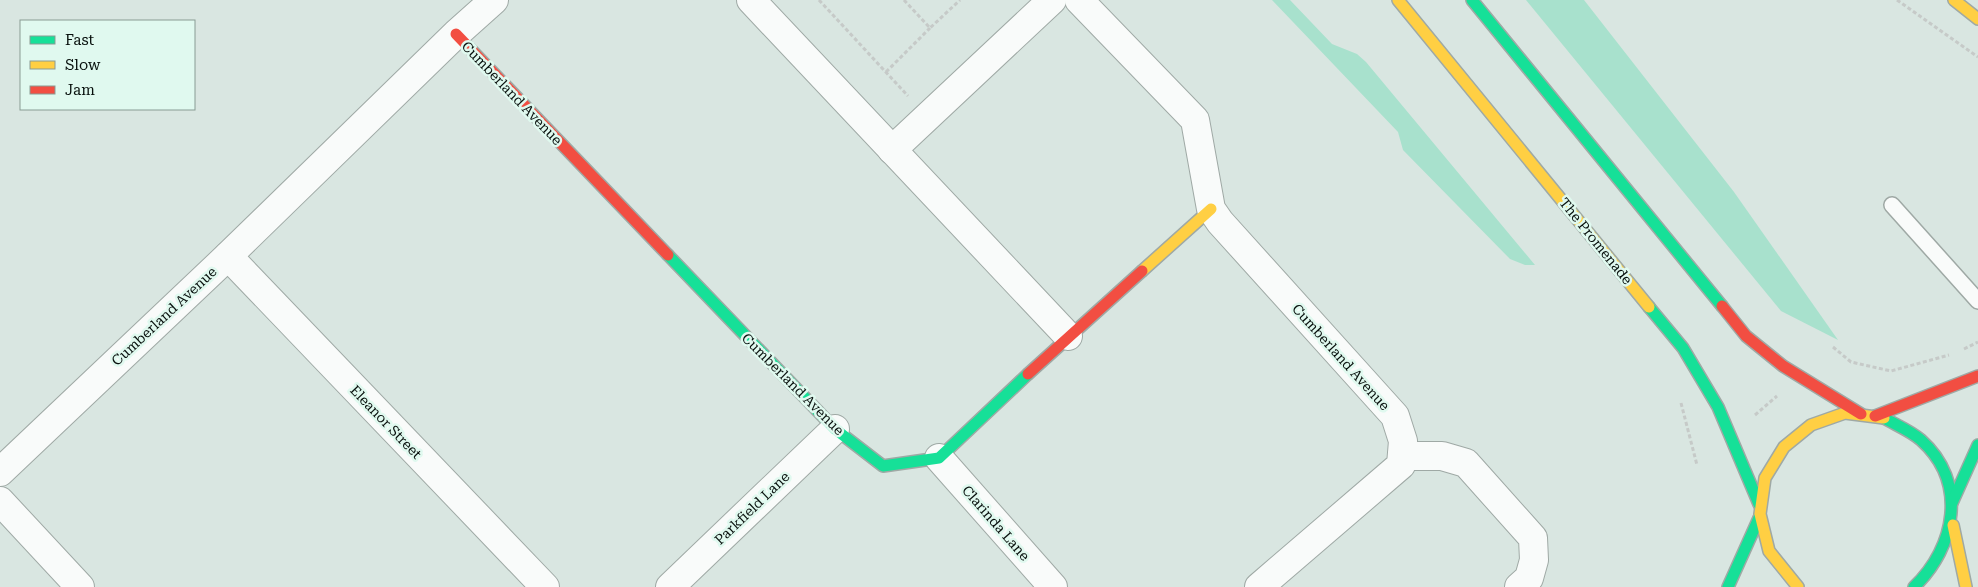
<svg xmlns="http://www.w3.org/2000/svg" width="1978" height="587" viewBox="0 0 1978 587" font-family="'Roboto Serif',serif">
<rect width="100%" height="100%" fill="#d9e6e1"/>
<g fill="#a8e1cd">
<path d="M 1272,0 L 1290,0 L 1332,44 L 1357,54 L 1366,62 L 1535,265 L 1525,265 L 1510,259 L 1403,150 L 1398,132 Z"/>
<path d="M 1526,0 L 1584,0 L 1734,192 L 1838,340 L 1781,311 Z"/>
</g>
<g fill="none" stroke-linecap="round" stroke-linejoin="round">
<g stroke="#9fa9a5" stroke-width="18">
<path id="lane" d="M 1892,205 L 1978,301"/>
</g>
<g stroke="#9fa9a5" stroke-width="30">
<g id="street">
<path d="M 751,0 L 1068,336"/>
<path d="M 1079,0 L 1195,120 L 1211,209 L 1220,222 L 1395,416 L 1403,441 L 1401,465 L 1259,587"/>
<path d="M 892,150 L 1052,0"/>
<path d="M 228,256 L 545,587"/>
<path d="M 1402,456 L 1442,456 L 1466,463 L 1533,538 L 1534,560 L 1529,578 L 1519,587"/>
<path d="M 939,458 L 1053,587"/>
<path d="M 0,472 L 228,256 L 456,34 L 494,0"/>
<path d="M 0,501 L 80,587"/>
<path d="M 670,587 L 835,429"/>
</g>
</g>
<g stroke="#9fa9a5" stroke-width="14">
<g id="fast">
<path d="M 1472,0 L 1722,306"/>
<path d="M 668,255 L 835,429 L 883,466 L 939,458 L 1028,374"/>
<path d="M 1649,307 L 1683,348 L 1718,407 L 1759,504"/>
<path d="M 1884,418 C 1896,425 1911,431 1921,440 C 1968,482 1956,547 1914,587"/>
<path d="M 1952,503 L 1978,445"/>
<path d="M 1728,587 L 1759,518"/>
</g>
</g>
<g stroke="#9fa9a5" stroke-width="14">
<g id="slow">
<path d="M 1398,0 L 1649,307"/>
<path d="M 1954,0 L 1978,19"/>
<path d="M 1142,271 L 1211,209"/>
<path d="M 1953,525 L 1966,587"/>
<path d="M 1798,587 L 1769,551 L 1760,514 L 1765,478 L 1784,447 L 1811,425 L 1845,413 L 1884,418"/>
</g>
</g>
<g stroke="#9fa9a5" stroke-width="14">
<g id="jam">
<path d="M 456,34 L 668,255"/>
<path d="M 1722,306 L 1746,336 L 1783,366 L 1861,414"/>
<path d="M 1028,374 L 1142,271"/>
<path d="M 1875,416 L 1978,376"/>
</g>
</g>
<g stroke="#c6cac8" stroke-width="3" stroke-dasharray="4 2.5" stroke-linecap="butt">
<path d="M 819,0 L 908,96"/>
<path d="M 904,0 L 930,28 L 960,0"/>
<path d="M 1897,0 L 1978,57"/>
<path d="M 886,72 L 930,28"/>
<path d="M 1833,347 L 1851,362 L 1891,371 L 1949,355"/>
<path d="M 1964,349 L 1978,342"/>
<path d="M 1681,403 L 1697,465"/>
<path d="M 1755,415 L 1777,396"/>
</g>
<use href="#lane" stroke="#f9fbfa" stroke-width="15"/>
<use href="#street" stroke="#f9fbfa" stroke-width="28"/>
<use href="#fast" stroke="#16e098" stroke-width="11"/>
<use href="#slow" stroke="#ffcf43" stroke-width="11"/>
<use href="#jam" stroke="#f24e42" stroke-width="11"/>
</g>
<g text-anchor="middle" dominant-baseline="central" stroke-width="5" stroke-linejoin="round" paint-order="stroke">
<g font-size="14" fill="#070f0c" stroke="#e0f9ef">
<text transform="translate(512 93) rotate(46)">Cumberland Avenue</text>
<text transform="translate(1596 241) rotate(51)">The Promenade</text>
<text transform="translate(164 316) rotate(-43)">Cumberland Avenue</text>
<text transform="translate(1341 357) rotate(48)">Cumberland Avenue</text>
<text transform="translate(793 384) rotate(45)">Cumberland Avenue</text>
<text transform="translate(386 422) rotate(46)">Eleanor Street</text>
<text transform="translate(752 508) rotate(-44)">Parkfield Lane</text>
<text transform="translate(996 523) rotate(49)">Clarinda Lane</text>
</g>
</g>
<rect x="20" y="20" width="175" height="90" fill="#e0f9ef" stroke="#899b94"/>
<rect x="30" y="36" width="25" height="8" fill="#16e098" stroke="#899b94"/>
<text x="65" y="45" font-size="15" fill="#070f0c">Fast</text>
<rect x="30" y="61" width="25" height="8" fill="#ffcf43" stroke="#899b94"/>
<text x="65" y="70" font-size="15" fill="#070f0c">Slow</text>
<rect x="30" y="86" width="25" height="8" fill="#f24e42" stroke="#899b94"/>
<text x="65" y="95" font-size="15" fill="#070f0c">Jam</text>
</svg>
